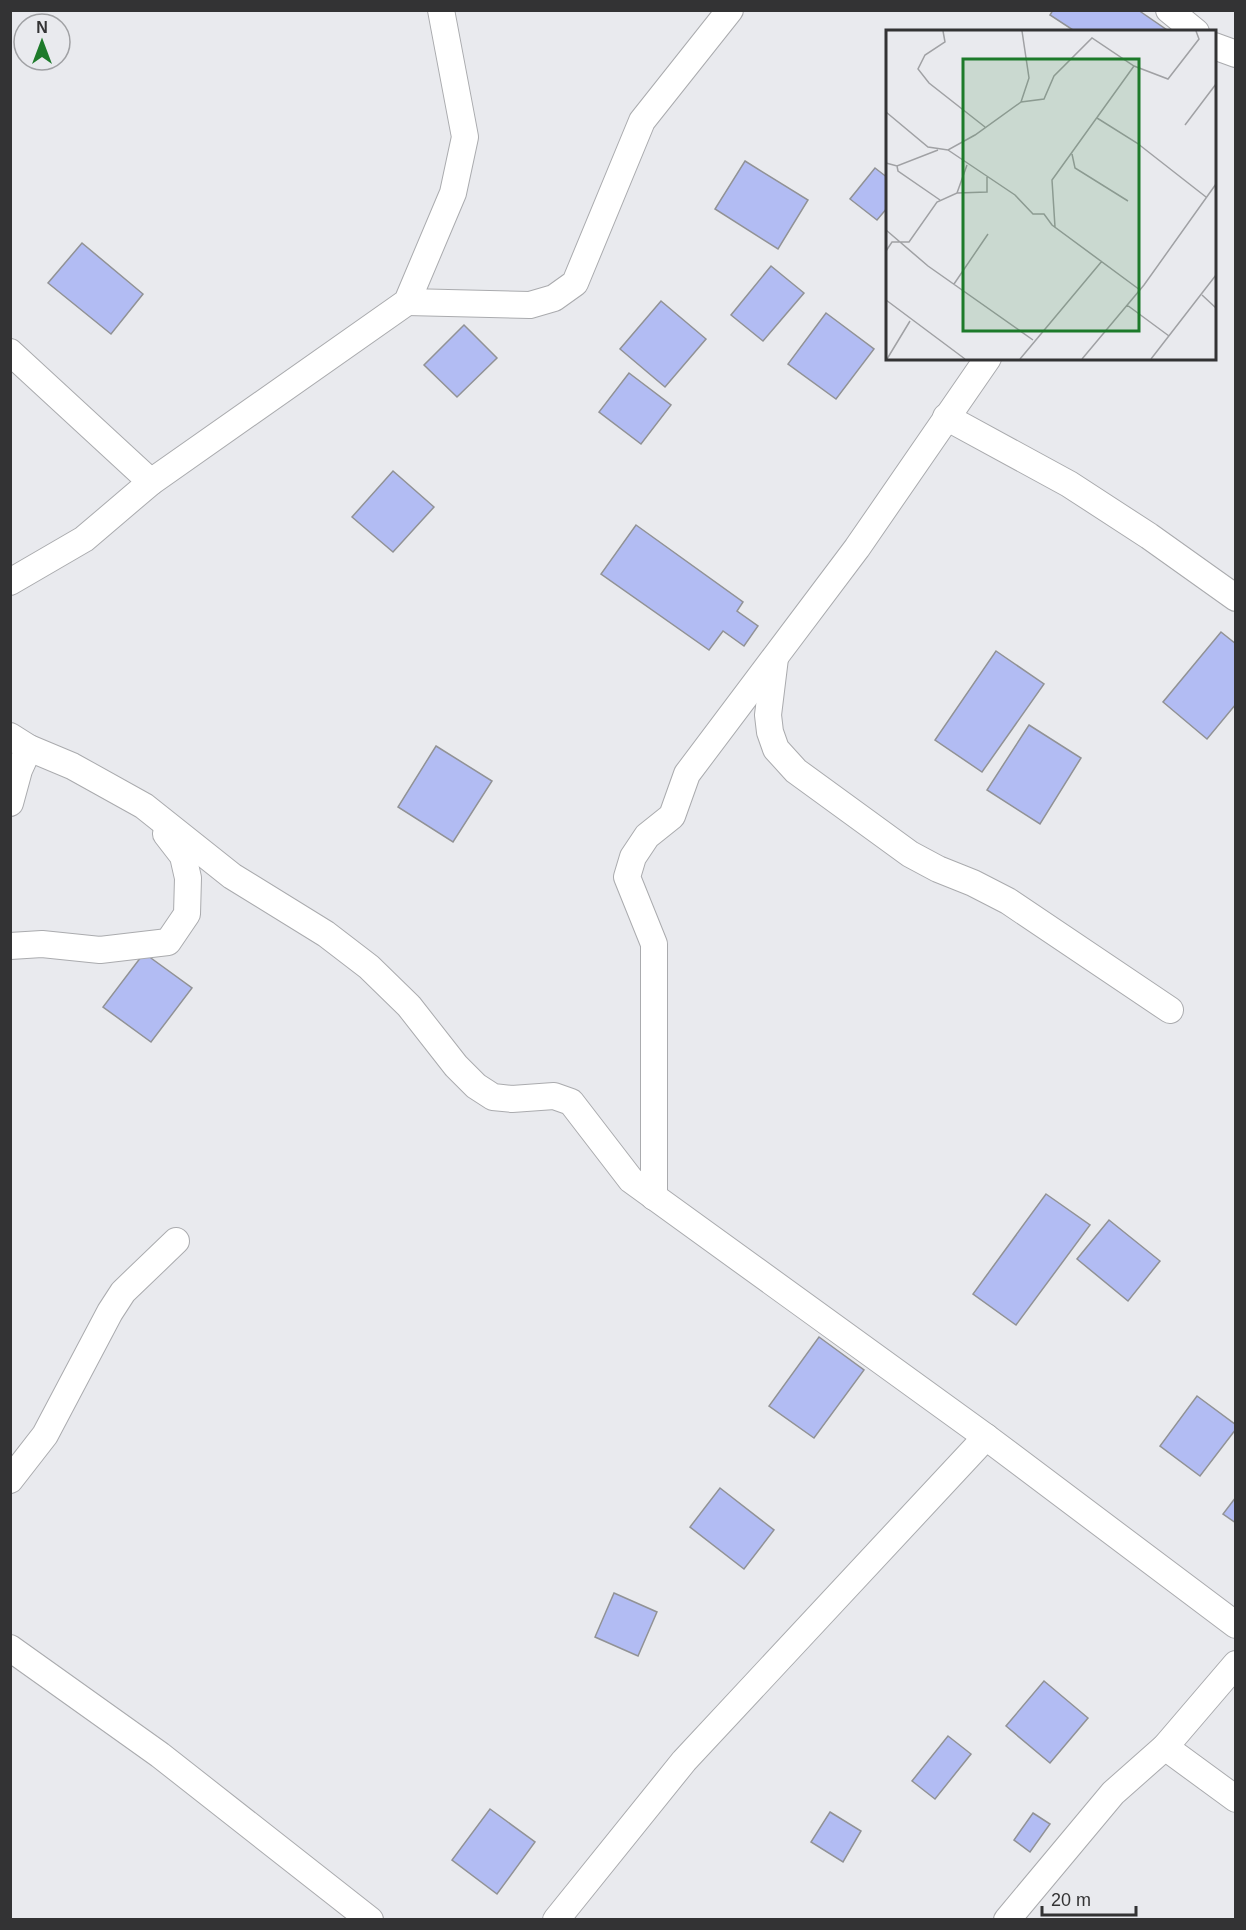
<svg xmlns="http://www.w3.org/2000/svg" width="1246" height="1930" viewBox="0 0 1246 1930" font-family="Arial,sans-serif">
<rect width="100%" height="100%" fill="#e9eaee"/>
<g fill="#b2bcf3" stroke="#919295" stroke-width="1.5">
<path d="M 1053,10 L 1138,10 L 1170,32 L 1076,32 L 1050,15 Z"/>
<path d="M 745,161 L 808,200 L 778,249 L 715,209 Z"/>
<path d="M 875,168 L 888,178 L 888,207 L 877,220 L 850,199 Z"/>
<path d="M 82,243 L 143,294 L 111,334 L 48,283 Z"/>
<path d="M 771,266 L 804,293 L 763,341 L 731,315 Z"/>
<path d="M 661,301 L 706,339 L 665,387 L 620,349 Z"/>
<path d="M 826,313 L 874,349 L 836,399 L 788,364 Z"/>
<path d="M 464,325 L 497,358 L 457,397 L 424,365 Z"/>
<path d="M 629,373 L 671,405 L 641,444 L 599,412 Z"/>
<path d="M 393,471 L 434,507 L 393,552 L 352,517 Z"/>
<path d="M 636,525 L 743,602 L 737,611 L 758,626 L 744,646 L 723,631 L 709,650 L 601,574 Z"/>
<path d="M 1221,632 L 1236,644 L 1236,704 L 1207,739 L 1163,702 Z"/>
<path d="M 996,651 L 1044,684 L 982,772 L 935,740 Z"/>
<path d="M 1029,725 L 1081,758 L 1040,824 L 987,790 Z"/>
<path d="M 436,746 L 492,781 L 453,842 L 398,807 Z"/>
<path d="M 144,953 L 192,988 L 151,1042 L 103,1007 Z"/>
<path d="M 1046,1194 L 1090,1225 L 1016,1325 L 973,1294 Z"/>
<path d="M 1109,1220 L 1160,1261 L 1128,1301 L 1077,1259 Z"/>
<path d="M 819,1337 L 864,1370 L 814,1438 L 769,1406 Z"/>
<path d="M 1197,1396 L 1236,1425 L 1236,1429 L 1200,1476 L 1160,1446 Z"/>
<path d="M 720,1488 L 774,1530 L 744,1569 L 690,1527 Z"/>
<path d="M 1236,1497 L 1236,1523 L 1223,1514 Z"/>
<path d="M 614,1593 L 657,1612 L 638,1656 L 595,1637 Z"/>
<path d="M 1044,1681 L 1088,1718 L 1050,1763 L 1006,1726 Z"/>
<path d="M 948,1736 L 971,1754 L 935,1799 L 912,1781 Z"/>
<path d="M 490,1809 L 535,1842 L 497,1894 L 452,1860 Z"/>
<path d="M 830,1812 L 861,1831 L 843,1862 L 811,1842 Z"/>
<path d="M 1033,1813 L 1050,1824 L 1030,1852 L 1014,1840 Z"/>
</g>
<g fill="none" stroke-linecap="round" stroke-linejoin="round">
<g stroke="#aaabae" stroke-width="28">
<g id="street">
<path d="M 1169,10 L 1196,32"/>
<path d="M 1214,46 L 1236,54"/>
<path d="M 407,302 L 530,305 L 554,298 L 575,283 L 642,121 L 730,10"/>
<path d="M 10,352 L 151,482"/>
<path d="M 946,417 L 1069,484 L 1149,536 L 1236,598"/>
<path d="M 10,582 L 84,539 L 151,482 L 407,302 L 453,193 L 465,137 L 441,10"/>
<path d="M 775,658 L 768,715 L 770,732 L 776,749 L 796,771 L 910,854 L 938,869 L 973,883 L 1008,901 L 1170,1010"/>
<path d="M 10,736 L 29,748 L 72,766 L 144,806 L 232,876 L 326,934 L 369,967 L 409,1006 L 456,1066 L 476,1086 L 493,1097 L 512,1099 L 554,1096 L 571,1102 L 631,1180 L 986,1437 L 1236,1625"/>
<path d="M 10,803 L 19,770 L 29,748"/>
<path d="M 10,946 L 42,944 L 100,950 L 168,942 L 187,914 L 188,878 L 183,856 L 166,834"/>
<path d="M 654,1197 L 654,944 L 627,877 L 633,857 L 647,836 L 672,816 L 687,774 L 857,548 L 988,358"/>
<path d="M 10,1480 L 45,1435 L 110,1312 L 123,1292 L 176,1241"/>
<path d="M 10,1648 L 160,1755 L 370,1920"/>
<path d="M 1165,1747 L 1236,1799"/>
<path d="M 556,1920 L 684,1761 L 986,1437"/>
<path d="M 1007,1920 L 1113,1793 L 1165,1747 L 1236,1664"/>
</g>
</g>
<use href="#street" stroke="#fff" stroke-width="26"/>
</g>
<g transform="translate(886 30)">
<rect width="330" height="330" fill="#e9eaee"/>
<path fill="none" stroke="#a0a1a4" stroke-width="1.5" d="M 57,1 L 59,12 L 39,25 L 32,39 L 43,53 L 99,97M 135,72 L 158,69 L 168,46 L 206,8 L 248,36 L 282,49 L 313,9 L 310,1M 0,82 L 42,117 L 62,120 L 89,105 L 135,72 L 143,48 L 136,1M 211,88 L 251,113 L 320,167M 299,95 L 330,54M 62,120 L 129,165 L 147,184 L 158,184 L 166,195 L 254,260M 186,124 L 189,138 L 242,171M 0,133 L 11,136 L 52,120M 11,136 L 12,141 L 54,170M 71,163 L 81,135M 169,197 L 166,150 L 248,36M 0,200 L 42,236 L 147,310M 0,221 L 6,212 L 23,212 L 51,172 L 71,163 L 101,162 L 101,147M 68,254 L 102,204M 316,265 L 330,278M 0,270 L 79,329M 241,275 L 283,306M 1,329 L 24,291M 134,329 L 216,231M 196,329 L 258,255 L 330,154M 265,329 L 330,245"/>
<path fill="#1d7a2a" fill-opacity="0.15" stroke="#1d7a2a" stroke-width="3" d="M 77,29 L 253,29 L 253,301 L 77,301 Z"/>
<rect width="330" height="330" fill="none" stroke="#333334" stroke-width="3"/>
</g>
<rect width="1246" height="1930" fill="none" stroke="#333334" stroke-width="24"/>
<g transform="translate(42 42)"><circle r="28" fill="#e9eaee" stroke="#a0a1a4" stroke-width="1.5"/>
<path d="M0-4.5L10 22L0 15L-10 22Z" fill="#1d7a2a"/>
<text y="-9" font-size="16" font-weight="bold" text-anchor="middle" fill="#333334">N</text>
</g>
<path d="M1042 1906v9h94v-9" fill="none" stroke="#333334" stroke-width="3"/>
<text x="1051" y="1906" font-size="18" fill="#333334" stroke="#e9eaee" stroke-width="4.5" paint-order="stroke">20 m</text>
</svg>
